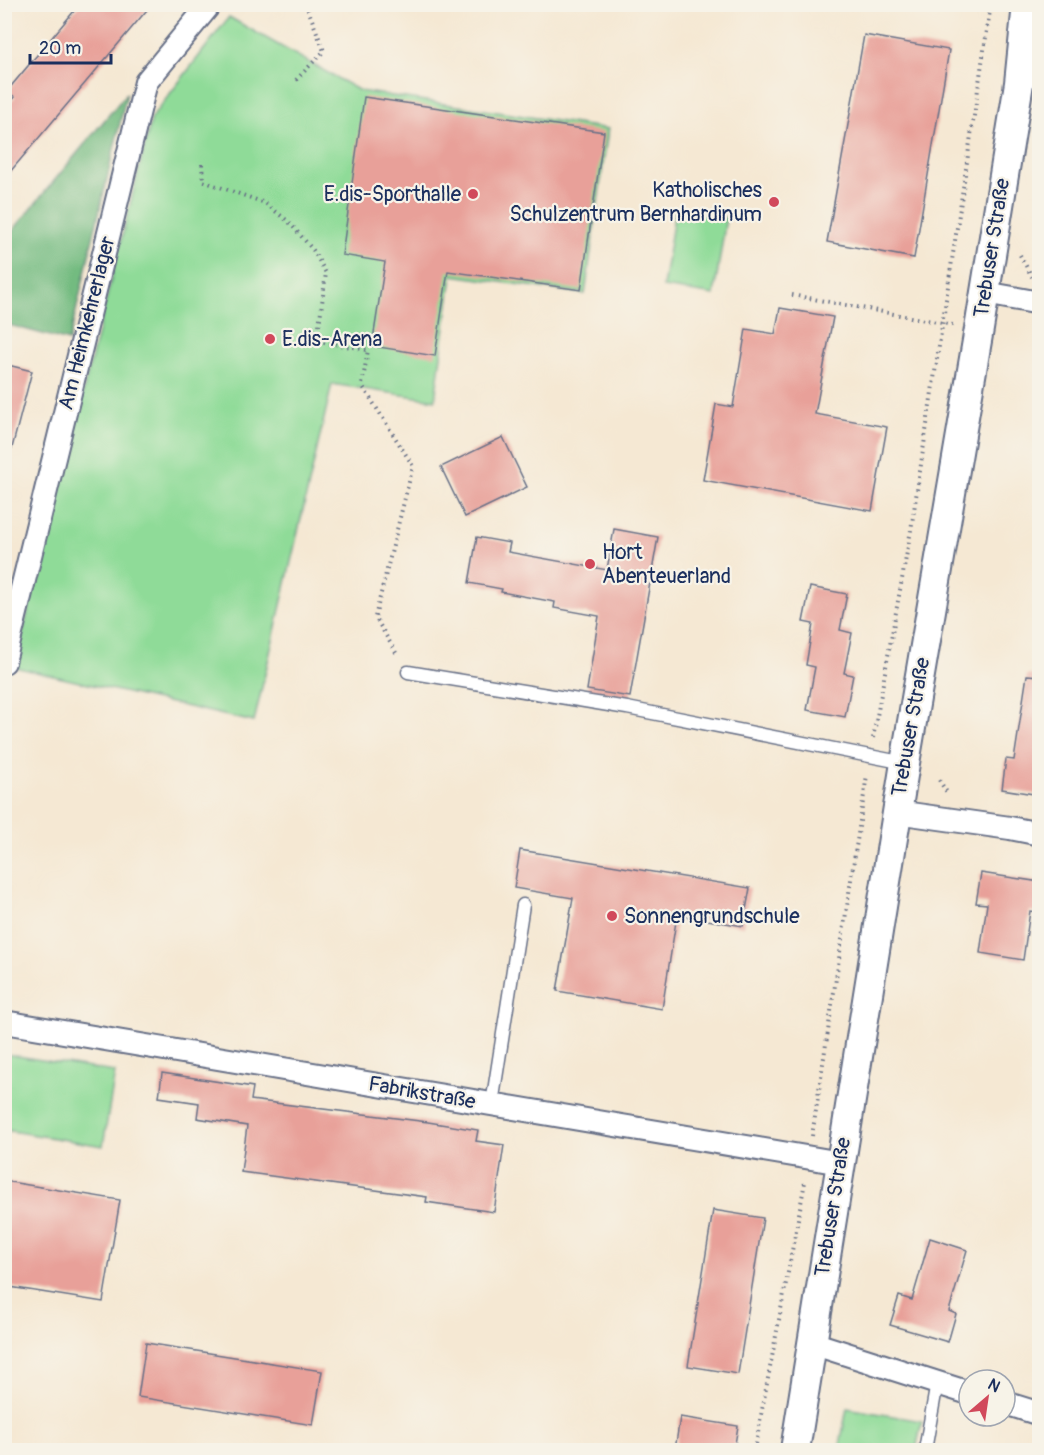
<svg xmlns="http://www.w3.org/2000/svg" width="1044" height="1455" viewBox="0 0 1044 1455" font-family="Pangolin,sans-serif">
<rect width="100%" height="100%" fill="#f7f3e8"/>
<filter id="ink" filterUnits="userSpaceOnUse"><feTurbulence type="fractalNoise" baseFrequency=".0167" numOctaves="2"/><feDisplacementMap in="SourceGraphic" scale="12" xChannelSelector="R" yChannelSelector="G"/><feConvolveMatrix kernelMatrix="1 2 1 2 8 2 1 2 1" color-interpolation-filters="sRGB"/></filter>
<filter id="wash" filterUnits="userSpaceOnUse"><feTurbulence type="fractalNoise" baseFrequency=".008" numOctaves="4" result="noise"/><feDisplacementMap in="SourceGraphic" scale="24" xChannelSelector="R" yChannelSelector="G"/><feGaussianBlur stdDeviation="1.35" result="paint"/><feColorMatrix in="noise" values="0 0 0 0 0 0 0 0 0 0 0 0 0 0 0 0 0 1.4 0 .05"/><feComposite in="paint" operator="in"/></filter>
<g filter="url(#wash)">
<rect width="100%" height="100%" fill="#f5e8d3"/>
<g fill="#8fdb98" stroke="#55857b" stroke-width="1.5">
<path d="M 229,17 L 360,91 L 608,129 L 585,294 L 452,275 L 435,400 L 332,384 L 254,722 L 14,667 L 152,117 Z"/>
<path d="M 675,210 L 726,218 L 714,295 L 663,287 Z"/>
<path d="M 5,1054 L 115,1072 L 103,1146 L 5,1130 Z"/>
<path d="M 847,1408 L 922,1421 L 916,1450 L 839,1450 Z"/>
</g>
<path fill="#73bb80" stroke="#47756f" stroke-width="1.5" d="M 127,93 L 69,341 L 5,324 L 5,240 Z"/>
<g id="blocks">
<g fill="#e8a099">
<path d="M 80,4 L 152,4 L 4,179 L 4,110 L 15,97 L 7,91 Z"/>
<path d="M 864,35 L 949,50 L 914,258 L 827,242 Z"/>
<path d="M 364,97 L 604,132 L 581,290 L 448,271 L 435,356 L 372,346 L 385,262 L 342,255 Z"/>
<path d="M 780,308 L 833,317 L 815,414 L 887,427 L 872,511 L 703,480 L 716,404 L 733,407 L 746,329 L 775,334 Z"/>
<path d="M 4,364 L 32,371 L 12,448 L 4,447 Z"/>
<path d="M 503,437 L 527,487 L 465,517 L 441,467 Z"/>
<path d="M 614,529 L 658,537 L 630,697 L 587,690 L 599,616 L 554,608 L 555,602 L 501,592 L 502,589 L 469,583 L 477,537 L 510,543 L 508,552 L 607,570 Z"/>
<path d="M 810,587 L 847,594 L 840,630 L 852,633 L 844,673 L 853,675 L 845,717 L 807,710 L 815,667 L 806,665 L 813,624 L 803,622 Z"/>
<path d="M 1027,675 L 1040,676 L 1040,795 L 1002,789 L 1006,759 L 1014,760 Z"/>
<path d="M 520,850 L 750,888 L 743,926 L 677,915 L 662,1009 L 557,991 L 573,898 L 514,888 Z"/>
<path d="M 981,873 L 1040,882 L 1036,912 L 1030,911 L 1023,960 L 980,953 L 987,904 L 976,903 Z"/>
<path d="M 162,1073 L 253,1087 L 251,1100 L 428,1122 L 478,1130 L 476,1141 L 504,1145 L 494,1212 L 426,1202 L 427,1197 L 241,1172 L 247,1126 L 197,1118 L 199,1103 L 159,1097 Z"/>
<path d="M 4,1181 L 120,1200 L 103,1302 L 4,1286 Z"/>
<path d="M 713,1210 L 763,1218 L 738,1374 L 688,1366 Z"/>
<path d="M 930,1238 L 967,1250 L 949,1311 L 956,1314 L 948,1342 L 890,1325 L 899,1296 L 912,1300 Z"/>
<path d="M 146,1343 L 322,1371 L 313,1425 L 138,1397 Z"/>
<path d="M 680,1417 L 738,1426 L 734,1450 L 675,1450 Z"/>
</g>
</g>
</g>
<g filter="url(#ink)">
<use href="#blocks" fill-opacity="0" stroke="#677087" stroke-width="1.5"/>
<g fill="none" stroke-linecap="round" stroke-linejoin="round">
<g stroke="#677087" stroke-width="15">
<g id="service">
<path d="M 408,672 L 627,708 L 905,763"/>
<path d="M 492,1104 L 523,905"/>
<path d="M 925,1450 L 937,1383"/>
</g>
</g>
<g stroke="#677087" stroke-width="26">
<g id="minor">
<path d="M 985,293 L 1040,303"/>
<path d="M 4,662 L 146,82 L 210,4"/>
<path d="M 896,812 L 1010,828 L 1040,834"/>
<path d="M 4,1022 L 841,1163"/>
<path d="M 812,1343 L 969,1393"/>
<path d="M 1005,1403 L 1040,1414"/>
</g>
</g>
<g stroke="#677087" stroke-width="32">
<path id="tertiary" d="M 795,1450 L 905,763 L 979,329 L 1019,83 L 1027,4"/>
</g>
<g stroke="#677087" stroke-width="4" stroke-dasharray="1.5 4.5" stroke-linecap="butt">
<path d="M 296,80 L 324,51 L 306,4"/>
<path d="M 202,164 L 203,181 L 265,203 L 289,222 L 313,250 L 326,273 L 317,341 L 368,350 L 362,385 L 413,466 L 375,617 L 398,656"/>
<path d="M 1020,255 L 1032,277"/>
<path d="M 792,295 L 953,325"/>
<path d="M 873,738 L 911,530 L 991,4"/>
<path d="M 939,780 L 948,794"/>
<path d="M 812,1136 L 867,775"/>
<path d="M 755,1450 L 762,1410 L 805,1182"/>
</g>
<use href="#service" stroke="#fff" stroke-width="12"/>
<use href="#minor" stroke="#fff" stroke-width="22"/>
<use href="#tertiary" stroke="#fff" stroke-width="28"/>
</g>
</g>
<g fill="#d1495b" stroke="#f7f3e8" stroke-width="2">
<circle cx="473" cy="194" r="6"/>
<circle cx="774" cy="202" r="6"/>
<circle cx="270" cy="339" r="6"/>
<circle cx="590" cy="564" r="6"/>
<circle cx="612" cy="916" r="6"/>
</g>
<g text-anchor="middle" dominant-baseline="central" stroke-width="4.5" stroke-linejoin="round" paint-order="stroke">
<g font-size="21" fill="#1b2f5e" stroke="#f7f3e8" text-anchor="start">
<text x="762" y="190" text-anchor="end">Katholisches<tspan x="762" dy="24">Schulzentrum Bernhardinum</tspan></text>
<text x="461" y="194" text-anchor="end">E.dis-Sporthalle</text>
<text x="282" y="339">E.dis-Arena</text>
<text x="602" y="552">Hort<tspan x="602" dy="24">Abenteuerland</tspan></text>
<text x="624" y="916">Sonnengrundschule</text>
</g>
<g font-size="21" fill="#1b2f5e" stroke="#f7f3e8">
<text transform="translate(992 248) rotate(-81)">Trebuser Straße</text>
<text transform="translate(87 323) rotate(-76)">Am Heimkehrerlager</text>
<text transform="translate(911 727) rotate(-80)">Trebuser Straße</text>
<text transform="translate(422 1093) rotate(10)">Fabrikstraße</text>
<text transform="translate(833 1207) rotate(-81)">Trebuser Straße</text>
</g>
</g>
<rect width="1044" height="1455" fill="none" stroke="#f7f3e8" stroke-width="24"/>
<g transform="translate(987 1398) rotate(29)"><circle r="28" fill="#f7f3e8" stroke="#9fa5b1" stroke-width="1.5"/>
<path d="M0-4.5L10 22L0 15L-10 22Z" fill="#d1495b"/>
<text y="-9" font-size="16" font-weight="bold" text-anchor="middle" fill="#1b2f5e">N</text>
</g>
<path d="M30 54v9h81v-9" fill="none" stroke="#1b2f5e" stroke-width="3"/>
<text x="39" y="54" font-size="18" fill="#1b2f5e" stroke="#f7f3e8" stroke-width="4.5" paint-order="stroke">20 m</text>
</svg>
